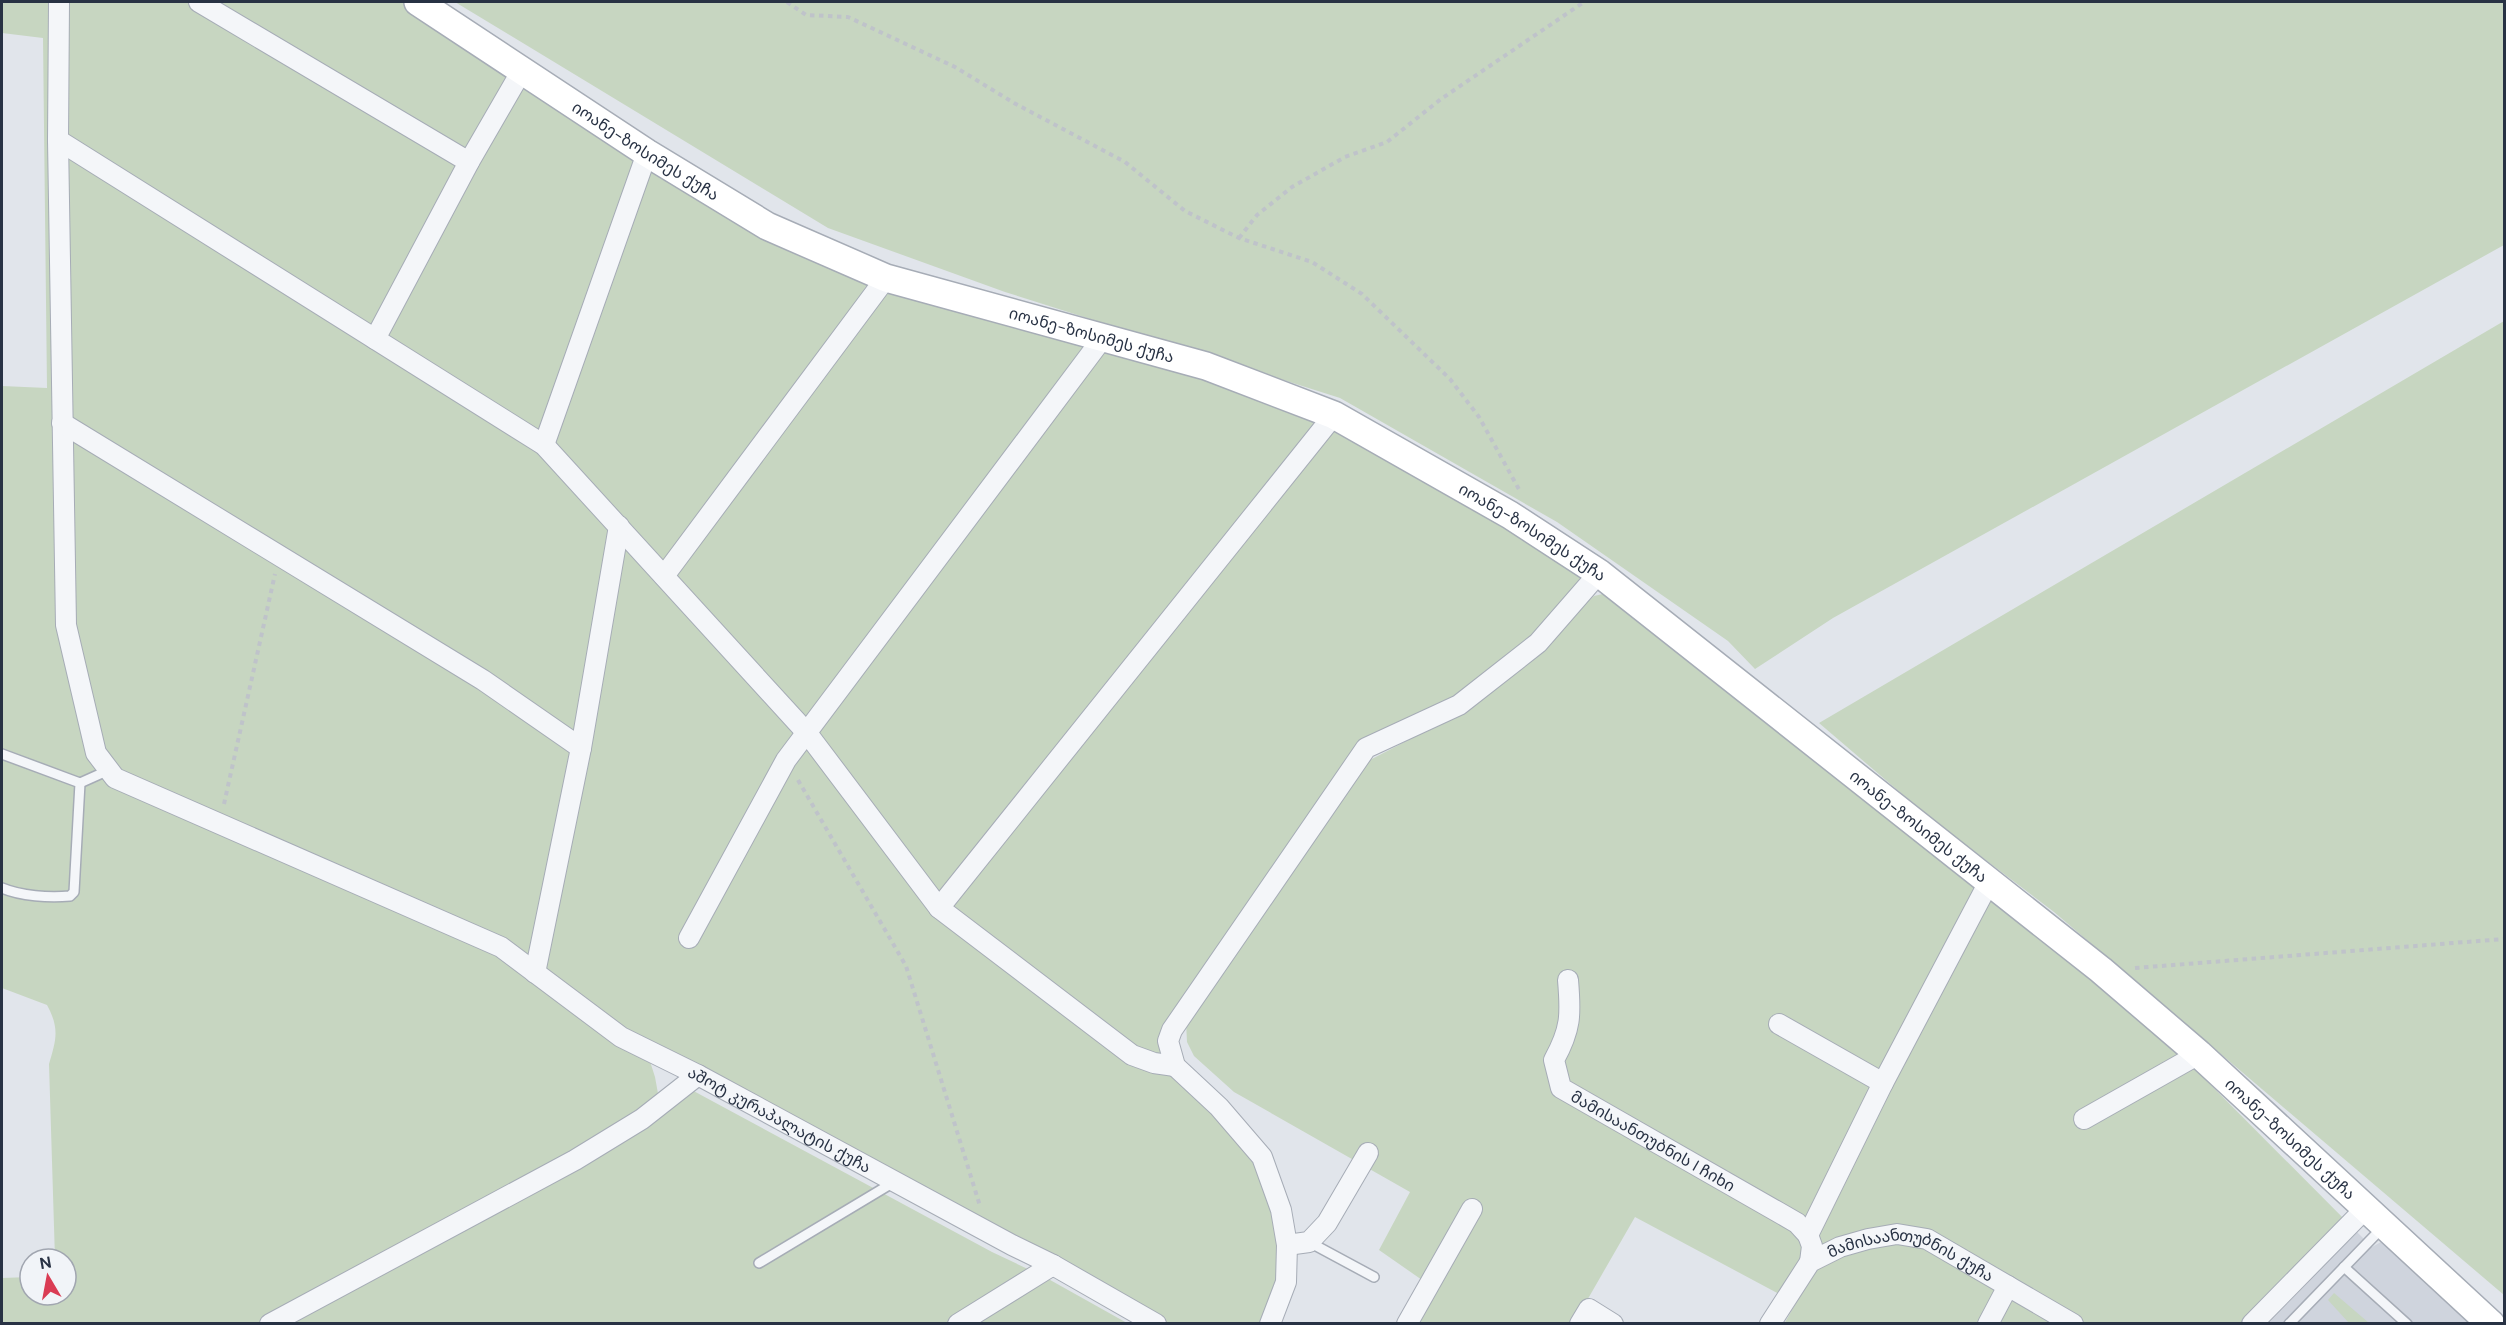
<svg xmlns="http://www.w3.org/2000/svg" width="2506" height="1325" viewBox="0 0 2506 1325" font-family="'DM Sans','Noto Sans Georgian',sans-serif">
<rect width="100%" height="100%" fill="#e1e5eb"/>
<path fill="#cfd4dd" d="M 2357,1232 L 2372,1247 L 2381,1242 L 2387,1244 L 2474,1324 L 2260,1324 Z"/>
<g fill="#c7d6c1">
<path d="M 2,2 L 54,2 L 63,624 L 96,753 L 66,625 L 59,2 L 418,2 L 767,226 L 1334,415 L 1599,573 L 1459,705 L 1366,748 L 1172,1030 L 1170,1054 L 1262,1157 L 1287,1245 L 1270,1323 L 1156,1323 L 647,1052 L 655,1077 L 659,1099 L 642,1119 L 270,1323 L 2,1323 L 2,1278 L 30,1277 L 30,1295 L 66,1295 L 66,1259 L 55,1259 L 49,1064 C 56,1040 60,1029 47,1005 L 2,988 L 2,386 L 47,388 L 43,38 L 2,33 Z"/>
<path d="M 455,2 L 2504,2 L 2504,245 L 1833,618 L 1755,669 L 1728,641 L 1557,522 L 1340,398 L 1005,292 L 828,228 Z"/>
<path d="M 2504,321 L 2504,1295 L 2054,912 L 1929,817 L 1819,723 Z"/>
<path d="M 1611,592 L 2168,1042 L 2357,1232 L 2260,1323 L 1784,1324 L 1796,1303 L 1635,1217 L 1574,1323 L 1416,1323 L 1435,1289 L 1379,1250 L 1410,1192 L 1234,1092 L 1194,1056 L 1187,1042 L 1186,1022 L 1368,761 L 1447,720 L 1582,606 L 1594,596 Z"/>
<path d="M 688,1088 L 992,1252 L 1032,1271 L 946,1323 L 283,1324 Z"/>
<path d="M 1043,1276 L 1127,1323 L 965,1324 Z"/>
<path d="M 2334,1293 L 2369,1323 L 2349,1323 L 2328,1300 Z"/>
</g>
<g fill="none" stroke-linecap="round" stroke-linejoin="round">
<g stroke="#a6acb6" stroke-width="12">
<g id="lane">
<path d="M 2,754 L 80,783 L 74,892 L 70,896 C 49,898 21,896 2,888"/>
<path d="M 80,783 L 109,770"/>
<path d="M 1309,1242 L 1374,1277"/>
<path d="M 759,1263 L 894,1182"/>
<path d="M 2344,1267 L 2407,1324"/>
<path d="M 2289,1324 L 2382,1228"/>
</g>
</g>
<g stroke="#a6acb6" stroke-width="22">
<g id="street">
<path id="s1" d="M 59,2 L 58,140 L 66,625 L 96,753 L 115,778 L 501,947 L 621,1037 L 698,1075 L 1012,1245 L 1053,1265 L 1156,1324"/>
<path d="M 199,2 L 469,162"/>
<path d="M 58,140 L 544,445 L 807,733 L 939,908 L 1132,1055 L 1154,1063 L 1175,1066"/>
<path d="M 375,339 L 469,162 L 521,72"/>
<path d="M 62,423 L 483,680 L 581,748"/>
<path d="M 544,445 L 647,153"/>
<path d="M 664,576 L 886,278"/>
<path d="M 939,908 L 1334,415"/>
<path d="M 689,938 L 786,760 L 1102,339"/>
<path d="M 535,973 L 581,748 L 619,526"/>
<path id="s2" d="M 1568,980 C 1571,1015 1571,1029 1554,1060 L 1561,1088 L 1778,1212 L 1797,1223 L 1808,1235"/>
<path d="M 1779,1024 L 1883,1083"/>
<path d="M 2084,1119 L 2199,1054"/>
<path d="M 1287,1245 L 1309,1242 L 1327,1223 L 1368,1153"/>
<path d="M 1810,1262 L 1812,1246 L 1808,1235 L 1883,1083 L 1989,882"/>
<path d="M 270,1324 L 575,1160 L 642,1119 L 698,1075"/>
<path d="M 958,1324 L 1053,1265"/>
<path d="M 1270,1324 L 1286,1282 L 1287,1245 L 1281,1210 L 1262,1157 L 1219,1107 L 1175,1066 L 1168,1041 L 1172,1030 L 1366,748 L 1459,705 L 1538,643 L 1599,573"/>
<path d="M 1407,1324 L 1472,1209"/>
<path d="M 1580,1324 L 1589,1309 L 1613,1324"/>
<path id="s3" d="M 1770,1324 L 1810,1262 L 1840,1247 L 1868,1239 L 1897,1234 L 1927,1239 L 2073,1324"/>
<path d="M 1988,1324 L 2008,1286"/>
<path d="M 2252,1324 L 2365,1209"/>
</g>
</g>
<g stroke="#a6acb6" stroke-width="30">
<g id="secondary">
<path id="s4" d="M 418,2 L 647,153 L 767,226 L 886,278 L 1206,366 L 1334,415 L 1510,515 L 1599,573 L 2101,970 L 2199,1054 L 2491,1324"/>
</g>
</g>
<g stroke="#bfc3ca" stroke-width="4" stroke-dasharray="4.5 4.5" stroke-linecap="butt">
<path d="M 787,2 L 806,15 L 848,17 L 955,67 L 1014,103 L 1125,162 L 1185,211 L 1239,238 L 1312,262 L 1362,294 L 1450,379 L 1479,417 L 1521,493"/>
<path d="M 1239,238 L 1257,215 L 1292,187 L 1345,157 L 1387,142 L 1441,99 L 1584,2"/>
<path d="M 798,780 L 906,966 L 980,1206"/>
<path d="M 224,804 L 275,574"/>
<path d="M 2135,968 L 2504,939"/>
</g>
<use href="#lane" stroke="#f4f6f9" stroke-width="9"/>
<use href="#street" stroke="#f4f6f9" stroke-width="20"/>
<use href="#secondary" stroke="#fff" stroke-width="27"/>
</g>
<g text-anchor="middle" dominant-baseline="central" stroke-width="4.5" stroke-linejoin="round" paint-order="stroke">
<g font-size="16" fill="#283244" stroke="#f1f4f8">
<text stroke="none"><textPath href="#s4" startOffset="272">იოანე-ზოსიმეს ქუჩა</textPath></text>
<text stroke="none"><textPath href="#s4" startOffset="758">იოანე-ზოსიმეს ქუჩა</textPath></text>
<text stroke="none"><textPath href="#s4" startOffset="1244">იოანე-ზოსიმეს ქუჩა</textPath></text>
<text stroke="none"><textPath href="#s4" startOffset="1730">იოანე-ზოსიმეს ქუჩა</textPath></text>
<text stroke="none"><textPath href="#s1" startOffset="1536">აშოტ კურაპალატის ქუჩა</textPath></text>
<text stroke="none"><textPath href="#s4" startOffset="2216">იოანე-ზოსიმეს ქუჩა</textPath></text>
<text stroke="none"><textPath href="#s2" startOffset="218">მამისაანთუბნის I ჩიხი</textPath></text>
<text stroke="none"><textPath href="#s3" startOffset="183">მამისაანთუბნის ქუჩა</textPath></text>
</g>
</g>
<rect width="2506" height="1325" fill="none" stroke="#283244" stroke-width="6"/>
<g transform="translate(48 1277) rotate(350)"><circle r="28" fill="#f1f4f8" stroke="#a1a6b0" stroke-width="1.5"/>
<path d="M0-4.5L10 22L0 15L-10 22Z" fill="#da3c54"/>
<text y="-9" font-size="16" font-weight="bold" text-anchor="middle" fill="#283244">N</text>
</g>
</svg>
